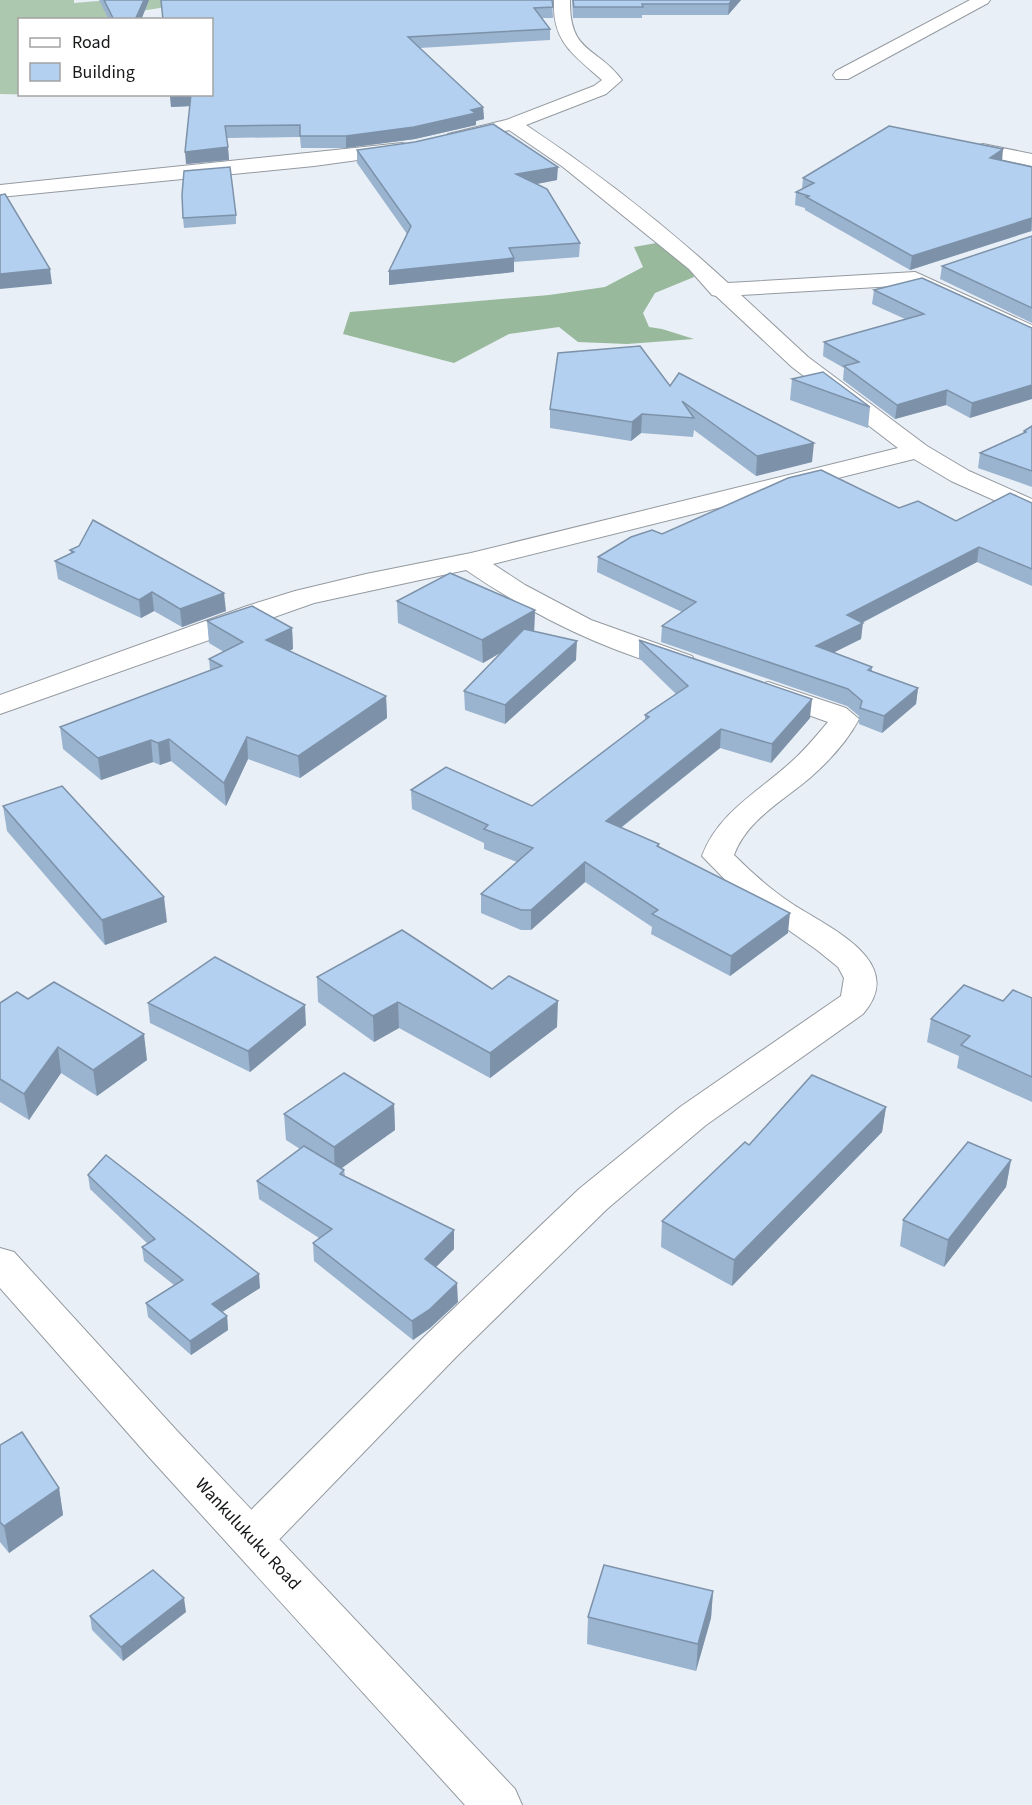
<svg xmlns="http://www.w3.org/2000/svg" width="1032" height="1805" viewBox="0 0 1032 1805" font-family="'Source Sans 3',sans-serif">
<rect width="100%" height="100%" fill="#e9eff6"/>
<path fill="#acc8ae" d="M 0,0 L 74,0 L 74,3 L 110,0 L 188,0 L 186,4 L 121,14 L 120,19 L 20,20 L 20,94 L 44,95 L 0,94 Z"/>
<path fill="#98b99b" d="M 656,243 L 691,264 L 694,277 L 655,293 L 643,313 L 649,327 L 662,329 L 694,339 L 627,344 L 578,342 L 559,327 L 509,334 L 454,363 L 343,334 L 350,312 L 549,295 L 605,287 L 643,267 L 634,247 Z"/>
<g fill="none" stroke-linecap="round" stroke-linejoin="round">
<g stroke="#949aa0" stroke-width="2">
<g id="minor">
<path d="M 554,0 L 570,0 C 569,54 597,46 622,80 L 606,94 L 526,125 C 597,172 665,225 728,283 L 915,272 L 1032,325 L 1032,341 L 912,285 L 741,295 L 808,357 L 927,446 L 969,471 L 1032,499 L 1032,517 L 951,481 L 914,459 L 493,564 L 525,585 L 591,620 L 692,656 L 696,662 L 692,668 L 682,671 C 604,651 532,615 466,570 L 314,603 L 0,714 L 0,695 L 247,606 L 295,591 L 366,574 L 471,553 L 898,448 L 792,367 L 716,296 L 712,295 L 689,269 L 563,167 L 509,130 L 455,144 L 448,142 L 446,138 L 448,134 L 506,120 L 594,86 L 602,80 C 573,54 552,42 554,0 Z"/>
<path d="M 970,0 L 990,0 L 988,3 L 848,79 L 836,79 L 833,75 L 836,71 Z"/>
<path d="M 402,143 L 409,145 L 411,149 L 409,153 L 314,166 L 0,197 L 0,185 Z"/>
<path d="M 983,144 L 1032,154 L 1032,166 L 976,154 L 974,150 L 976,146 Z"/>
<path d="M 768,682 L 846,708 L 859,719 C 848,740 829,761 812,776 C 785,800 747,819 734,855 C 752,873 770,889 791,903 C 827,927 909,961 863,1014 L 706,1125 L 607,1209 L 457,1356 L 268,1551 L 252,1556 L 236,1551 L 230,1538 L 236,1525 L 427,1334 L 579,1189 L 680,1107 L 841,996 L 844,978 L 838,967 L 817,950 L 744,899 L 702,856 C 718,813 758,792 790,763 C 804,751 816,736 828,722 L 758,697 L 753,691 L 758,685 Z"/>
</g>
</g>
<g stroke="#949aa0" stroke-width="2">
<path id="secondary" d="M 0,1248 L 14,1252 L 179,1433 L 515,1789 L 522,1805 L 465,1805 L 149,1457 L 0,1288 Z"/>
</g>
<use href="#minor" fill="#fff" fill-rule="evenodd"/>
<use href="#secondary" fill="#fff" fill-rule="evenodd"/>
</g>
<g fill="#9ab3cf">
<path d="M 99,0 L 149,0 L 141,20 L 109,20 Z"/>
<path d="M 552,0 L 553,18 L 542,18 L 550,29 L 550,40 L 420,48 L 483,107 L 484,119 L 476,121 L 476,125 L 415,139 L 346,148 L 301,148 L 300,137 L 227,138 L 229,160 L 186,164 L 190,106 L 171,107 L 170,94 L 212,20 Z"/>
<path d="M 572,0 L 741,0 L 728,15 L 642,15 L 642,18 L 573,18 Z"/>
<path d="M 357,150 L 557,180 L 536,184 L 580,243 L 579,257 L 514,262 L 514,272 L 389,285 L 407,234 L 357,163 Z"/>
<path d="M 1002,161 L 1032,167 L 1032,231 L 910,270 L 805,210 L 805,208 L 795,205 L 796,192 L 802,189 L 803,178 Z"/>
<path d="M 236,215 L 236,224 L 184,228 L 183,218 Z"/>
<path d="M 1032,236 L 1032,323 L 940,279 L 942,266 Z"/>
<path d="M 874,290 L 1032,328 L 970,418 L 946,405 L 895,419 L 843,380 L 844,368 L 823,356 L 824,342 L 905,319 L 872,304 Z"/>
<path d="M 792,379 L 870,407 L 868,428 L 790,400 Z"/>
<path d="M 670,386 L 812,462 L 756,476 L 694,430 L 693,437 L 641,433 L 631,441 L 550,428 L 550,409 Z"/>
<path d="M 1032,426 L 1032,487 L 978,468 L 980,453 L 1024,433 L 1024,431 Z"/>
<path d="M 1032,503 L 1032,586 L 977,562 L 862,623 L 861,639 L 834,652 L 872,667 L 872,671 L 918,688 L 916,704 L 882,733 L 859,724 L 859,716 L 847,706 L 661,642 L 662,626 L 682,612 L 597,572 L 598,557 L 662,534 L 899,508 L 956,521 Z"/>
<path d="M 70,550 L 226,611 L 182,627 L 154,611 L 141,618 L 58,579 L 55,561 L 71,554 Z"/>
<path d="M 397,601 L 535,610 L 534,631 L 576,660 L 505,724 L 465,710 L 464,691 L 502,652 L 483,663 L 398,623 Z"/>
<path d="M 207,621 L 292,628 L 293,649 L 289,651 L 386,696 L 387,718 L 300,778 L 248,759 L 226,806 L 171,761 L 160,765 L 153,762 L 101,780 L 63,749 L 60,727 L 210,670 L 209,659 L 224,652 L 209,643 Z"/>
<path d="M 639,640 L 810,718 L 771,763 L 720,748 L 621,828 L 659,844 L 659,846 L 788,933 L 730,976 L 651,934 L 652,927 L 585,882 L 531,930 L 521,930 L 481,913 L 481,894 L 517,862 L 484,849 L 484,843 L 412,809 L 411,790 L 532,806 L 645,720 L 645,715 L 676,694 L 639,658 Z"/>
<path d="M 3,806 L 167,922 L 105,945 L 7,831 Z"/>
<path d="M 317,977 L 492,989 L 557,1027 L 490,1078 L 399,1028 L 374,1042 L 318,1002 Z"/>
<path d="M 1032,998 L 1032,1102 L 957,1068 L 959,1056 L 927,1042 L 931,1019 L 1003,1001 Z"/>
<path d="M 28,999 L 147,1060 L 97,1096 L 61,1073 L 29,1120 L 0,1102 L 0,1003 Z"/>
<path d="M 148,1003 L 306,1025 L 250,1072 L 150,1023 Z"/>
<path d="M 394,1104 L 395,1130 L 341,1168 L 344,1170 L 345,1176 L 454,1249 L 436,1267 L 458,1302 L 430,1328 L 413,1340 L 314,1261 L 313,1243 L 319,1238 L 259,1199 L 257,1181 L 300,1149 L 286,1140 L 284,1114 Z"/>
<path d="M 886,1107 L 882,1132 L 732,1286 L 661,1247 L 662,1221 Z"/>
<path d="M 1011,1160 L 1006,1187 L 944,1267 L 900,1246 L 903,1220 Z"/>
<path d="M 88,1175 L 260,1288 L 222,1312 L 227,1316 L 228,1330 L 191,1355 L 148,1317 L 146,1303 L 174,1285 L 144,1261 L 142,1247 L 148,1244 L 90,1189 Z"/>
<path d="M 0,1445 L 59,1488 L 63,1515 L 9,1553 L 0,1542 Z"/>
<path d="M 713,1591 L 711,1618 L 696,1671 L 587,1644 L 588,1617 Z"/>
<path d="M 186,1612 L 123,1661 L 92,1630 L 90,1616 Z"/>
</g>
<g fill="#7d92a9">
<path d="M 144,0 L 149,0 L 141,20 L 135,20 Z"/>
<path d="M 732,0 L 741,0 L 728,15 L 729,4 Z"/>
<path d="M 183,94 L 191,94 L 192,106 L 171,107 L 170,95 Z"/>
<path d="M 483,107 L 484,119 L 476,121 L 476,125 L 415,139 L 346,148 L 346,136 Z"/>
<path d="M 228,147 L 229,160 L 186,164 L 185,152 Z"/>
<path d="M 1003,149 L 1002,162 L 990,158 Z"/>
<path d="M 558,167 L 557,180 L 516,188 L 516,174 Z"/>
<path d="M 1032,218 L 1031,231 L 910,270 L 912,256 Z"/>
<path d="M 514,258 L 514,272 L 389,285 L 389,271 Z"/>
<path d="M 50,269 L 52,284 L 0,289 L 0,274 Z"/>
<path d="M 1032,385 L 1032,399 L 970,418 L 972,403 Z"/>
<path d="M 947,390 L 946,405 L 895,419 L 897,405 Z"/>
<path d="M 642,414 L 641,433 L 631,441 L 632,422 Z"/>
<path d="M 814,443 L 812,462 L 756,476 L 757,456 Z"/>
<path d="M 979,547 L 977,562 L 846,631 L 847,615 Z"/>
<path d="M 152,592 L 154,611 L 141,618 L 139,600 Z"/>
<path d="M 224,593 L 226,611 L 182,627 L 180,609 Z"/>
<path d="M 535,610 L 534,633 L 483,663 L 482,640 Z"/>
<path d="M 863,623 L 861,639 L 815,662 L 816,646 Z"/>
<path d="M 292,628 L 293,649 L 268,661 L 266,640 Z"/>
<path d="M 577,641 L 576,660 L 505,724 L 505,705 Z"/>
<path d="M 918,688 L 916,704 L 882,733 L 884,716 Z"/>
<path d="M 386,696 L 387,718 L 300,778 L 298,756 Z"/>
<path d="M 812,699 L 810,718 L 771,763 L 772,744 Z"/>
<path d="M 721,729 L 720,748 L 605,840 L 606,821 Z"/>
<path d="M 247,737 L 248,759 L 226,806 L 224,783 Z"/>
<path d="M 169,739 L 171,761 L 160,765 L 158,743 Z"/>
<path d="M 151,740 L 153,762 L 101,780 L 98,758 Z"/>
<path d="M 585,862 L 585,882 L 531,930 L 531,910 Z"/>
<path d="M 164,897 L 167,922 L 105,945 L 102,920 Z"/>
<path d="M 790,913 L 788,933 L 730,976 L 731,956 Z"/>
<path d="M 558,1001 L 557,1027 L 490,1078 L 490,1053 Z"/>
<path d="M 398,1002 L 399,1028 L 374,1042 L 373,1016 Z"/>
<path d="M 305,1005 L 306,1025 L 250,1072 L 248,1051 Z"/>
<path d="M 144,1034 L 147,1060 L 97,1096 L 93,1070 Z"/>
<path d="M 58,1047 L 61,1073 L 29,1120 L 24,1094 Z"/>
<path d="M 394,1104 L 395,1130 L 335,1173 L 334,1147 Z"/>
<path d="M 886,1107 L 882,1132 L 732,1286 L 734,1260 Z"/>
<path d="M 1011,1160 L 1006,1187 L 944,1267 L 948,1240 Z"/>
<path d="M 454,1230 L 454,1249 L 426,1277 L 425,1259 Z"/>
<path d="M 259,1274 L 260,1288 L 213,1318 L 212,1304 Z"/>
<path d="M 457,1283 L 458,1302 L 430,1328 L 413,1340 L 412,1321 Z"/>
<path d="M 227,1316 L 228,1330 L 191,1355 L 190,1341 Z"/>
<path d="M 59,1488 L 63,1515 L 9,1553 L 4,1526 Z"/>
<path d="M 713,1591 L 711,1618 L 696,1671 L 698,1644 Z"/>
<path d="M 184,1598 L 186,1612 L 123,1661 L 121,1647 Z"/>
</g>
<g fill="#b3d0f1" stroke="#7d92a9" stroke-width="1.5">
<path d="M 104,0 L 144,0 L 135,20 L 114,20 Z"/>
<path d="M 161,0 L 552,0 L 553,7 L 534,8 L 550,29 L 408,37 L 483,107 L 471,110 L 476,113 L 414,127 L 346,136 L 300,136 L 300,125 L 225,126 L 228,147 L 185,152 L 191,94 L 212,94 L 212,20 L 163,20 Z"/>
<path d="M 573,0 L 732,0 L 729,4 L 642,4 L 643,7 L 574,7 Z"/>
<path d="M 493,124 L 558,167 L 516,174 L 547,189 L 580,243 L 509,248 L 514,258 L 389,271 L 411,226 L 357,150 L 415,142 Z"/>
<path d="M 889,126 L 1003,149 L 990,158 L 1032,167 L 1032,218 L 912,256 L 806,197 L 809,196 L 796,192 L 814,183 L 803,178 Z"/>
<path d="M 230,167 L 236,215 L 183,218 L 182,195 L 184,171 Z"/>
<path d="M 5,194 L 50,269 L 0,274 L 0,195 Z"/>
<path d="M 1032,236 L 1032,308 L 942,266 Z"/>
<path d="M 922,278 L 1032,328 L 1032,385 L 972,403 L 947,390 L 897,405 L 844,366 L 859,362 L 824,342 L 924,314 L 874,290 Z"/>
<path d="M 640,346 L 670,386 L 679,373 L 814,443 L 757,456 L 682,401 L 694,418 L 642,414 L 632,422 L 550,409 L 558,353 Z"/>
<path d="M 823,372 L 870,407 L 792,379 Z"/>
<path d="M 1032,426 L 1032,471 L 980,453 L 1026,432 L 1024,431 Z"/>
<path d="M 821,470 L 899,508 L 918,501 L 956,521 L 1010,493 L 1032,503 L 1032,569 L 979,547 L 847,615 L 863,623 L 816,646 L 872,667 L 868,670 L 918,688 L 884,716 L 860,708 L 862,701 L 848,689 L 662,626 L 696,602 L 598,557 L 631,537 L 652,530 L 662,534 L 788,478 Z"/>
<path d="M 93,520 L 224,593 L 180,609 L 152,592 L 139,600 L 55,561 L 74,552 L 70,550 L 79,546 Z"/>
<path d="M 450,573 L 535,610 L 482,640 L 397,601 Z"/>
<path d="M 252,606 L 292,628 L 266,640 L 386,696 L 298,756 L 247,737 L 224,783 L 169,739 L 158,743 L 151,740 L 98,758 L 60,727 L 222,666 L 209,659 L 243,642 L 207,621 Z"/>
<path d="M 524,629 L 577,641 L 505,705 L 464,691 Z"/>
<path d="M 639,640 L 812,699 L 772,744 L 721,729 L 606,821 L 659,844 L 657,846 L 790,913 L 731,956 L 652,914 L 658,910 L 585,862 L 531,910 L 521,910 L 481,894 L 533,848 L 484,829 L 488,825 L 411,790 L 446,767 L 532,806 L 649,717 L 645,715 L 688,686 Z"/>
<path d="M 62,786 L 164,897 L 102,920 L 3,806 Z"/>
<path d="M 402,930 L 492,989 L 509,976 L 558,1001 L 490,1053 L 398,1002 L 373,1016 L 317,977 Z"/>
<path d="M 215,957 L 305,1005 L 248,1051 L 148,1003 Z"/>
<path d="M 54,982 L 144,1034 L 93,1070 L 58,1047 L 24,1094 L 0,1079 L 0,1003 L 17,992 L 28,999 Z"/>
<path d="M 964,985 L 1003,1001 L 1013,990 L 1032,998 L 1032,1077 L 961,1045 L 970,1036 L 931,1019 Z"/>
<path d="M 344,1073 L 394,1104 L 334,1147 L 284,1114 Z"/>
<path d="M 812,1075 L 886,1107 L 734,1260 L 662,1221 L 745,1142 L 749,1145 Z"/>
<path d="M 968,1142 L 1011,1160 L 948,1240 L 903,1220 Z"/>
<path d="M 304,1146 L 344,1170 L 340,1174 L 454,1230 L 425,1259 L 457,1283 L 429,1310 L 412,1321 L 313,1243 L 332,1229 L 257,1181 Z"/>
<path d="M 106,1155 L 259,1274 L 212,1304 L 227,1316 L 190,1341 L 146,1303 L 183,1280 L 142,1247 L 155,1239 L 88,1175 Z"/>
<path d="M 22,1432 L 59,1488 L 4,1526 L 0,1522 L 0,1445 Z"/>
<path d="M 604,1565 L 713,1591 L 698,1644 L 588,1617 Z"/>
<path d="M 153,1570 L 184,1598 L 121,1647 L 90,1616 Z"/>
</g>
<g text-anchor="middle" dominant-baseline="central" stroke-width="5" stroke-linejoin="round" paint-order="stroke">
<g font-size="18" fill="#16181a" stroke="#fff">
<text transform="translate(248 1534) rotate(47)">Wankulukuku Road</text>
</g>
</g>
<rect x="18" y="18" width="195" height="78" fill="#ffffff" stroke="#a2a3a3" stroke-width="1.5"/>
<rect x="30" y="38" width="30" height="9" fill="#ffffff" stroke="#a2a3a3" stroke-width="1.5"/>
<text x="72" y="48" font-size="18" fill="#16181a">Road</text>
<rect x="30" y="63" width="30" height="18" fill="#b3d0f1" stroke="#a2a3a3" stroke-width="1.5"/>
<text x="72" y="78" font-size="18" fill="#16181a">Building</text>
</svg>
